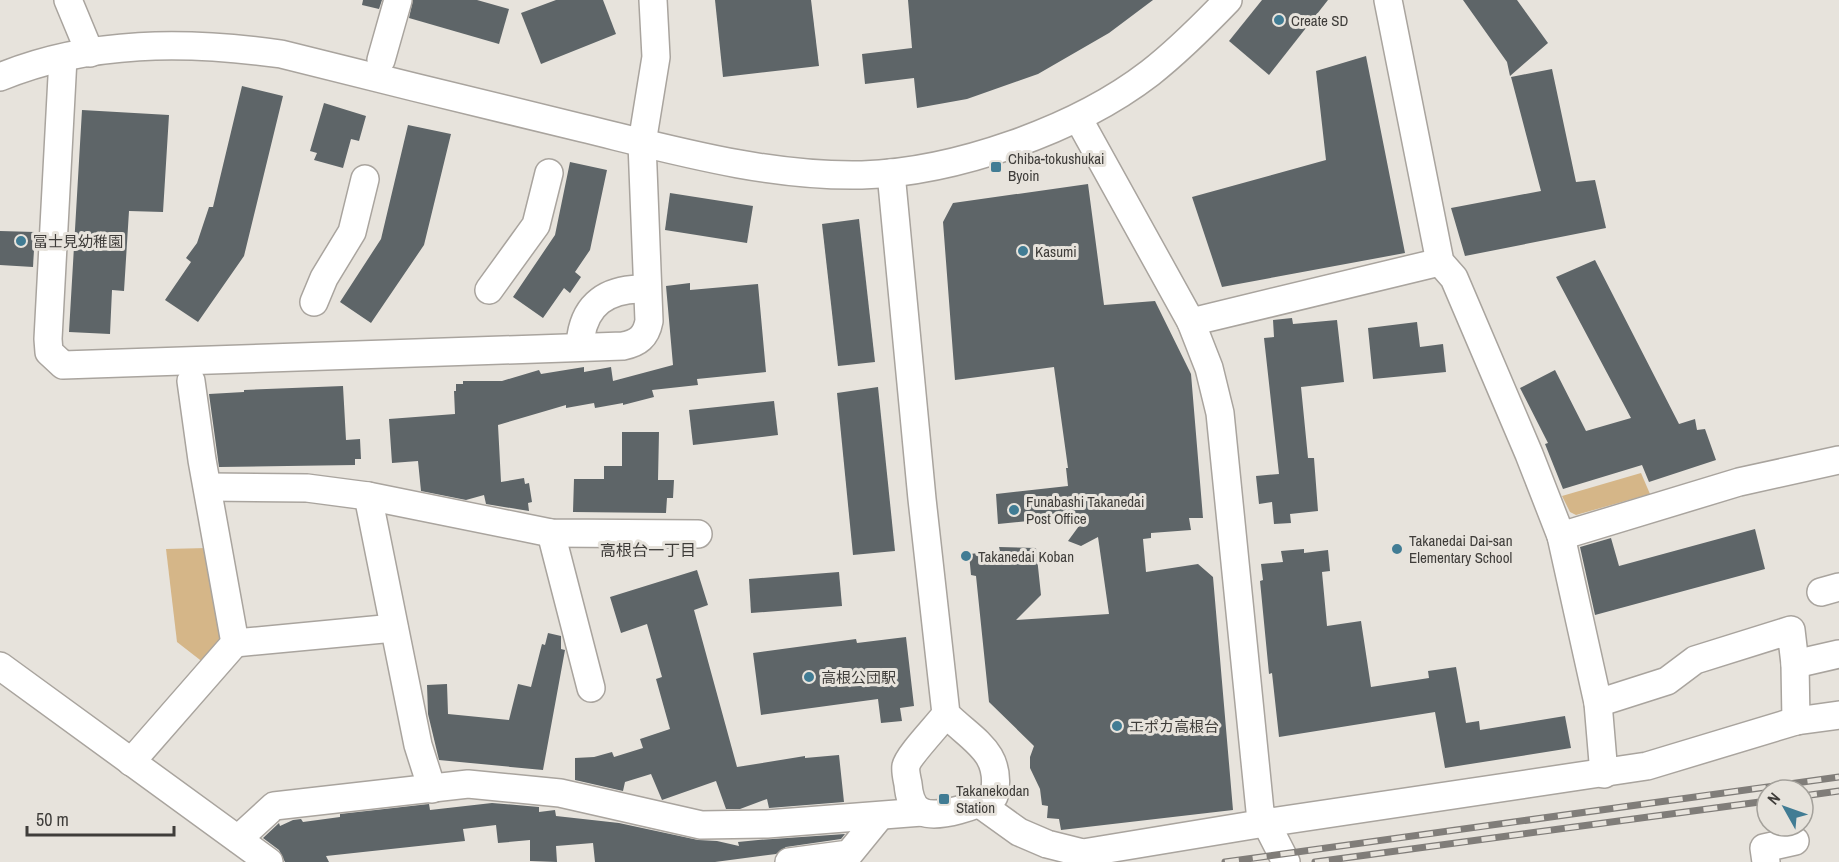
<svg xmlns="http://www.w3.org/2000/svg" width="1839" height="862" viewBox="0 0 1839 862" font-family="'Archivo Narrow','Noto Sans JP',sans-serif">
<rect width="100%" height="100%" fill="#e7e3dc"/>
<g fill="#d5b688">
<path d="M 1641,473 L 1650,494 L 1576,515 L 1570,512 L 1562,496 Z"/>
<path d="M 207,548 L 223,640 L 204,663 L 177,642 L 166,549 Z"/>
</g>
<g fill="#5e6568">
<path d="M 363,0 L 382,0 L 379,9 L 362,5 Z"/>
<path d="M 413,0 L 477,0 L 509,9 L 499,44 L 409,18 Z"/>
<path d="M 556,0 L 603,0 L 616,34 L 541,64 L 521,13 Z"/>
<path d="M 715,0 L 811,0 L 819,66 L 723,77 Z"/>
<path d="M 908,0 L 1153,0 L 1109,33 L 1038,74 L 967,99 L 917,108 L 914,78 L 865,84 L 862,54 L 912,48 Z"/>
<path d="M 1262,0 L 1328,0 L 1269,75 L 1229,41 Z"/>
<path d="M 1463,0 L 1517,0 L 1548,43 L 1510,76 L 1507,62 Z"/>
<path d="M 1366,56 L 1405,253 L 1222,287 L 1192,197 L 1326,160 L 1316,71 Z"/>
<path d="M 1552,69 L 1576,182 L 1595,180 L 1606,228 L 1465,256 L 1451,208 L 1541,191 L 1511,77 Z"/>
<path d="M 242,86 L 283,96 L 244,256 L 198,322 L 165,300 L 191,262 L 186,258 L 197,243 L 209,207 L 213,207 Z"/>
<path d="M 324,103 L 366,116 L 359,141 L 351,139 L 343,168 L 314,160 L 317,153 L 310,151 Z"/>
<path d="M 82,110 L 169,115 L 163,212 L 129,211 L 124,291 L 112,290 L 110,334 L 69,332 Z"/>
<path d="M 408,125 L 451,134 L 424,245 L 371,323 L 340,302 L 381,239 Z"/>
<path d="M 570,162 L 607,170 L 590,250 L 575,272 L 581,277 L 570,293 L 564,288 L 543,318 L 513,297 L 555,235 Z"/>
<path d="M 1088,184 L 1104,305 L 1155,301 L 1191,374 L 1203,518 L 1189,518 L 1191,530 L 1151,533 L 1151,538 L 1143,539 L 1146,572 L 1198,564 L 1213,577 L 1233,810 L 1061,830 L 1059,819 L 1047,818 L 1048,806 L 1042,805 L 1040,789 L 1030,768 L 1030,757 L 1034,746 L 989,702 L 976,576 L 971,575 L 969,554 L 1000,551 L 999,547 L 1036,548 L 1041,595 L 1016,620 L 1109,614 L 1098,537 L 1081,546 L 1068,541 L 1087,515 L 998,524 L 996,494 L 1068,486 L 1066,468 L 1068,468 L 1054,367 L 955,380 L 943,222 L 953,203 Z"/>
<path d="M 670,193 L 753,206 L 747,243 L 665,230 Z"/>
<path d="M 859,219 L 875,362 L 838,366 L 822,224 Z"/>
<path d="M 0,231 L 35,232 L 33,267 L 0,265 Z"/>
<path d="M 1595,260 L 1679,424 L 1695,419 L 1697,430 L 1705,429 L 1716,460 L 1649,482 L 1642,465 L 1563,489 L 1545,444 L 1548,443 L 1520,388 L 1555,370 L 1586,431 L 1631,418 L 1556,277 Z"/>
<path d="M 690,283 L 690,290 L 758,284 L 766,372 L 697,379 L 698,385 L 652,390 L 654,397 L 623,405 L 623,403 L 595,408 L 594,403 L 566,408 L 566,405 L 498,425 L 501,482 L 524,478 L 525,484 L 529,483 L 532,502 L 528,503 L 529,511 L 486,504 L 484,495 L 466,500 L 421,491 L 418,461 L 392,463 L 389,419 L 455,414 L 454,391 L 456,391 L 456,384 L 463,384 L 463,381 L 502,381 L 539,370 L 541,374 L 584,367 L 584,372 L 611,367 L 613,381 L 673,365 L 666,286 Z"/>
<path d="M 1292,318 L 1293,324 L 1337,320 L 1344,382 L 1301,387 L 1308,458 L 1314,458 L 1318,511 L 1290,514 L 1291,523 L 1274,524 L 1272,502 L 1259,504 L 1256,476 L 1279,474 L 1264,338 L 1274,337 L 1273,320 Z"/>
<path d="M 1417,322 L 1420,347 L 1443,344 L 1446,372 L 1373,379 L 1368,328 Z"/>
<path d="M 343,386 L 346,440 L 360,439 L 361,459 L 355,459 L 355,465 L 219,467 L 209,394 L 244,392 L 244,390 Z"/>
<path d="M 878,387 L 895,551 L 853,555 L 837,393 Z"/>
<path d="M 774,401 L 778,435 L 693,445 L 689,410 Z"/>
<path d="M 622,432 L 659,432 L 658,480 L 674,480 L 673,498 L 667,498 L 666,513 L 573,512 L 574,479 L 604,479 L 604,466 L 622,466 Z"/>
<path d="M 1755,529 L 1765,569 L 1595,615 L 1580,547 L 1611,538 L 1619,566 Z"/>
<path d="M 1304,549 L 1304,553 L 1328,550 L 1330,571 L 1322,572 L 1327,626 L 1361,621 L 1371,687 L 1429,678 L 1428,671 L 1456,667 L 1466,723 L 1479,721 L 1480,730 L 1565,716 L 1571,748 L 1445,768 L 1435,712 L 1279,737 L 1272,673 L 1269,674 L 1260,581 L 1263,580 L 1261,564 L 1283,562 L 1281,551 Z"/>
<path d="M 697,570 L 708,605 L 694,610 L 737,767 L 805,756 L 805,758 L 839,755 L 844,802 L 769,808 L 767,799 L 740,809 L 726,809 L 716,781 L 662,800 L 651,774 L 625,782 L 623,791 L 575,780 L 575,758 L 594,757 L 612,752 L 614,757 L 643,748 L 640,739 L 670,729 L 656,679 L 662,677 L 647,624 L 621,633 L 610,597 Z"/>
<path d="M 839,572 L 842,606 L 751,613 L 749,579 Z"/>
<path d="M 548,633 L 561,636 L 561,649 L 565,650 L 543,770 L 439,760 L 428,714 L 427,685 L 447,684 L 448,714 L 509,720 L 518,684 L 531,687 L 542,644 L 545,645 Z"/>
<path d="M 906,637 L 914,706 L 900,708 L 902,721 L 881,723 L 878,699 L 761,715 L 753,653 L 856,639 L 857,643 Z"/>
<path d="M 492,803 L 539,807 L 539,812 L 555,810 L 556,816 L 619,823 L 698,840 L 717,841 L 739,846 L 738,842 L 758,840 L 845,834 L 841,839 L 786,847 L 776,854 L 715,862 L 595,862 L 593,843 L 556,846 L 557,862 L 530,861 L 530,840 L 498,843 L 496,825 L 463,829 L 465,841 L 326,856 L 329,862 L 285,862 L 279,850 L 263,838 L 279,823 L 280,826 L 293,820 L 301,819 L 303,822 L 340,817 L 340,814 L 429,804 L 430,810 Z"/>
</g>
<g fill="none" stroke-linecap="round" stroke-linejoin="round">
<g stroke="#a9a49e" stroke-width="30">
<g id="minor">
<path d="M 68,0 L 90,53"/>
<path d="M 1388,0 L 1440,262 L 1454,278 L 1529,454 L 1561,536 L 1598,703 L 1604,774"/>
<path d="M 63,58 L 48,339 L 49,352 L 63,365 L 623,346 C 638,343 646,337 649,321 L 642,143 L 656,57 L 653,0"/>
<path d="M 381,60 L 398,0"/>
<path d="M 0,77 C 90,40 187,41 281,54 C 381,79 482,104 582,128 C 673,150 767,177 862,175 C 955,172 1076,130 1150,73 C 1178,51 1203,26 1228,0"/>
<path d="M 1078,118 L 1191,322 L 1209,368 L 1220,413 L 1260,811 L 1286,862"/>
<path d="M 891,173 L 922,499 L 946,714 C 973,741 1003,752 994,796 C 979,805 939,819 922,812 C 911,807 909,795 908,784 C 907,779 905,771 906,766 C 908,756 938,725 946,714"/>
<path d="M 489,290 L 536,225 L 549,173"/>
<path d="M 314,302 L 324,278 L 352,232 L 365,179"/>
<path d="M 1191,322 L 1440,262"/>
<path d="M 581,336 C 586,304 607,290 639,289"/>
<path d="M 208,487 L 307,488 L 368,496 L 551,533 L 698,534"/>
<path d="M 368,496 L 418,745 L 432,789"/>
<path d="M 551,533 L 591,688"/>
<path d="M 1561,536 L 1739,482 L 1839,460"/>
<path d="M 1821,592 L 1839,587"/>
<path d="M 235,643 L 394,628"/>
<path d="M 1795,664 L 1839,654"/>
<path d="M 0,666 L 269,862"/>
<path d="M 1598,703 L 1667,681 L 1695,660 L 1791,630 L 1795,664 L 1796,721"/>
<path d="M 131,762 L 235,643 L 202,460 L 191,381"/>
<path d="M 980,804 L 1019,832 L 1047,844 L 1083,853 L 1265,823 L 1647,766 L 1796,721 L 1839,715"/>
<path d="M 238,839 L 274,806 L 468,784 L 560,793 L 701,825 L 767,824 L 922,812"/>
<path d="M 789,862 L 849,854 L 880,816"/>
<path d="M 1766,862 L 1764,848 L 1795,841"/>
</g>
</g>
<use href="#minor" stroke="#fff" stroke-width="27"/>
<g stroke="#807d79" stroke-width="7">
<g id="rail">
<path d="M 1803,796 L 1839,791"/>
<path d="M 1225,862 L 1839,777"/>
<path d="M 1315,862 L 1767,801"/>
</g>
</g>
<use href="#rail" stroke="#e7e3dc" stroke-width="4.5" stroke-dasharray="14" stroke-linecap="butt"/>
</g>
<g fill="#417c94" stroke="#e7e3dc" stroke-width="2">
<circle cx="1279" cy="20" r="6"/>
<rect x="990" y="161" width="12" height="12" rx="3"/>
<circle cx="21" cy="241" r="6"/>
<circle cx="1023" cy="251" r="6"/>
<circle cx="1014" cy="510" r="6"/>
<circle cx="1397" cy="549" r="6"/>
<circle cx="966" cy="556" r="6"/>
<circle cx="809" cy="677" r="6"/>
<circle cx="1117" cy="726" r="6"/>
<rect x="938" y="793" width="12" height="12" rx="3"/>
</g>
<g text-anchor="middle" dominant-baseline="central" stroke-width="6" stroke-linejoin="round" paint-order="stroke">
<g font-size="15" fill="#3f3d3a" stroke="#e7e3dc" text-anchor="start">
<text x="1291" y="20">Create SD</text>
<text x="1008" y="158">Chiba-tokushukai<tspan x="1008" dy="17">Byoin</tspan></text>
<text x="33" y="241">冨士見幼稚園</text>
<text x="1035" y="251">Kasumi</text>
<text x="1026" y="501">Funabashi Takanedai<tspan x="1026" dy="17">Post Office</tspan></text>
<text x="1409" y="540">Takanedai Dai-san<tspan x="1409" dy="17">Elementary School</tspan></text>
<text x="978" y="556">Takanedai Koban</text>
<text x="821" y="677">高根公団駅</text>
<text x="1129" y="726">エポカ高根台</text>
<text x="956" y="790">Takanekodan<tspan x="956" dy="17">Station</tspan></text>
</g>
<g font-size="16" fill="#3f3d3a" stroke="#e7e3dc">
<text x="648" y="550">高根台一丁目</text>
</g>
</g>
<g transform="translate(1785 808) rotate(310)"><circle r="28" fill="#e7e3dc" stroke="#a4a19b" stroke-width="1.5"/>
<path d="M0-4.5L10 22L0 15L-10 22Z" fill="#417c94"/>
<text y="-9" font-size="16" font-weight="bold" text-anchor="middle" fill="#3f3d3a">N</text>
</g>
<path d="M27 826v9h147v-9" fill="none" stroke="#3f3d3a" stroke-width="3"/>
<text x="36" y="826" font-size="18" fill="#3f3d3a" stroke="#e7e3dc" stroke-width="4.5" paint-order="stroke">50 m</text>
</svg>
